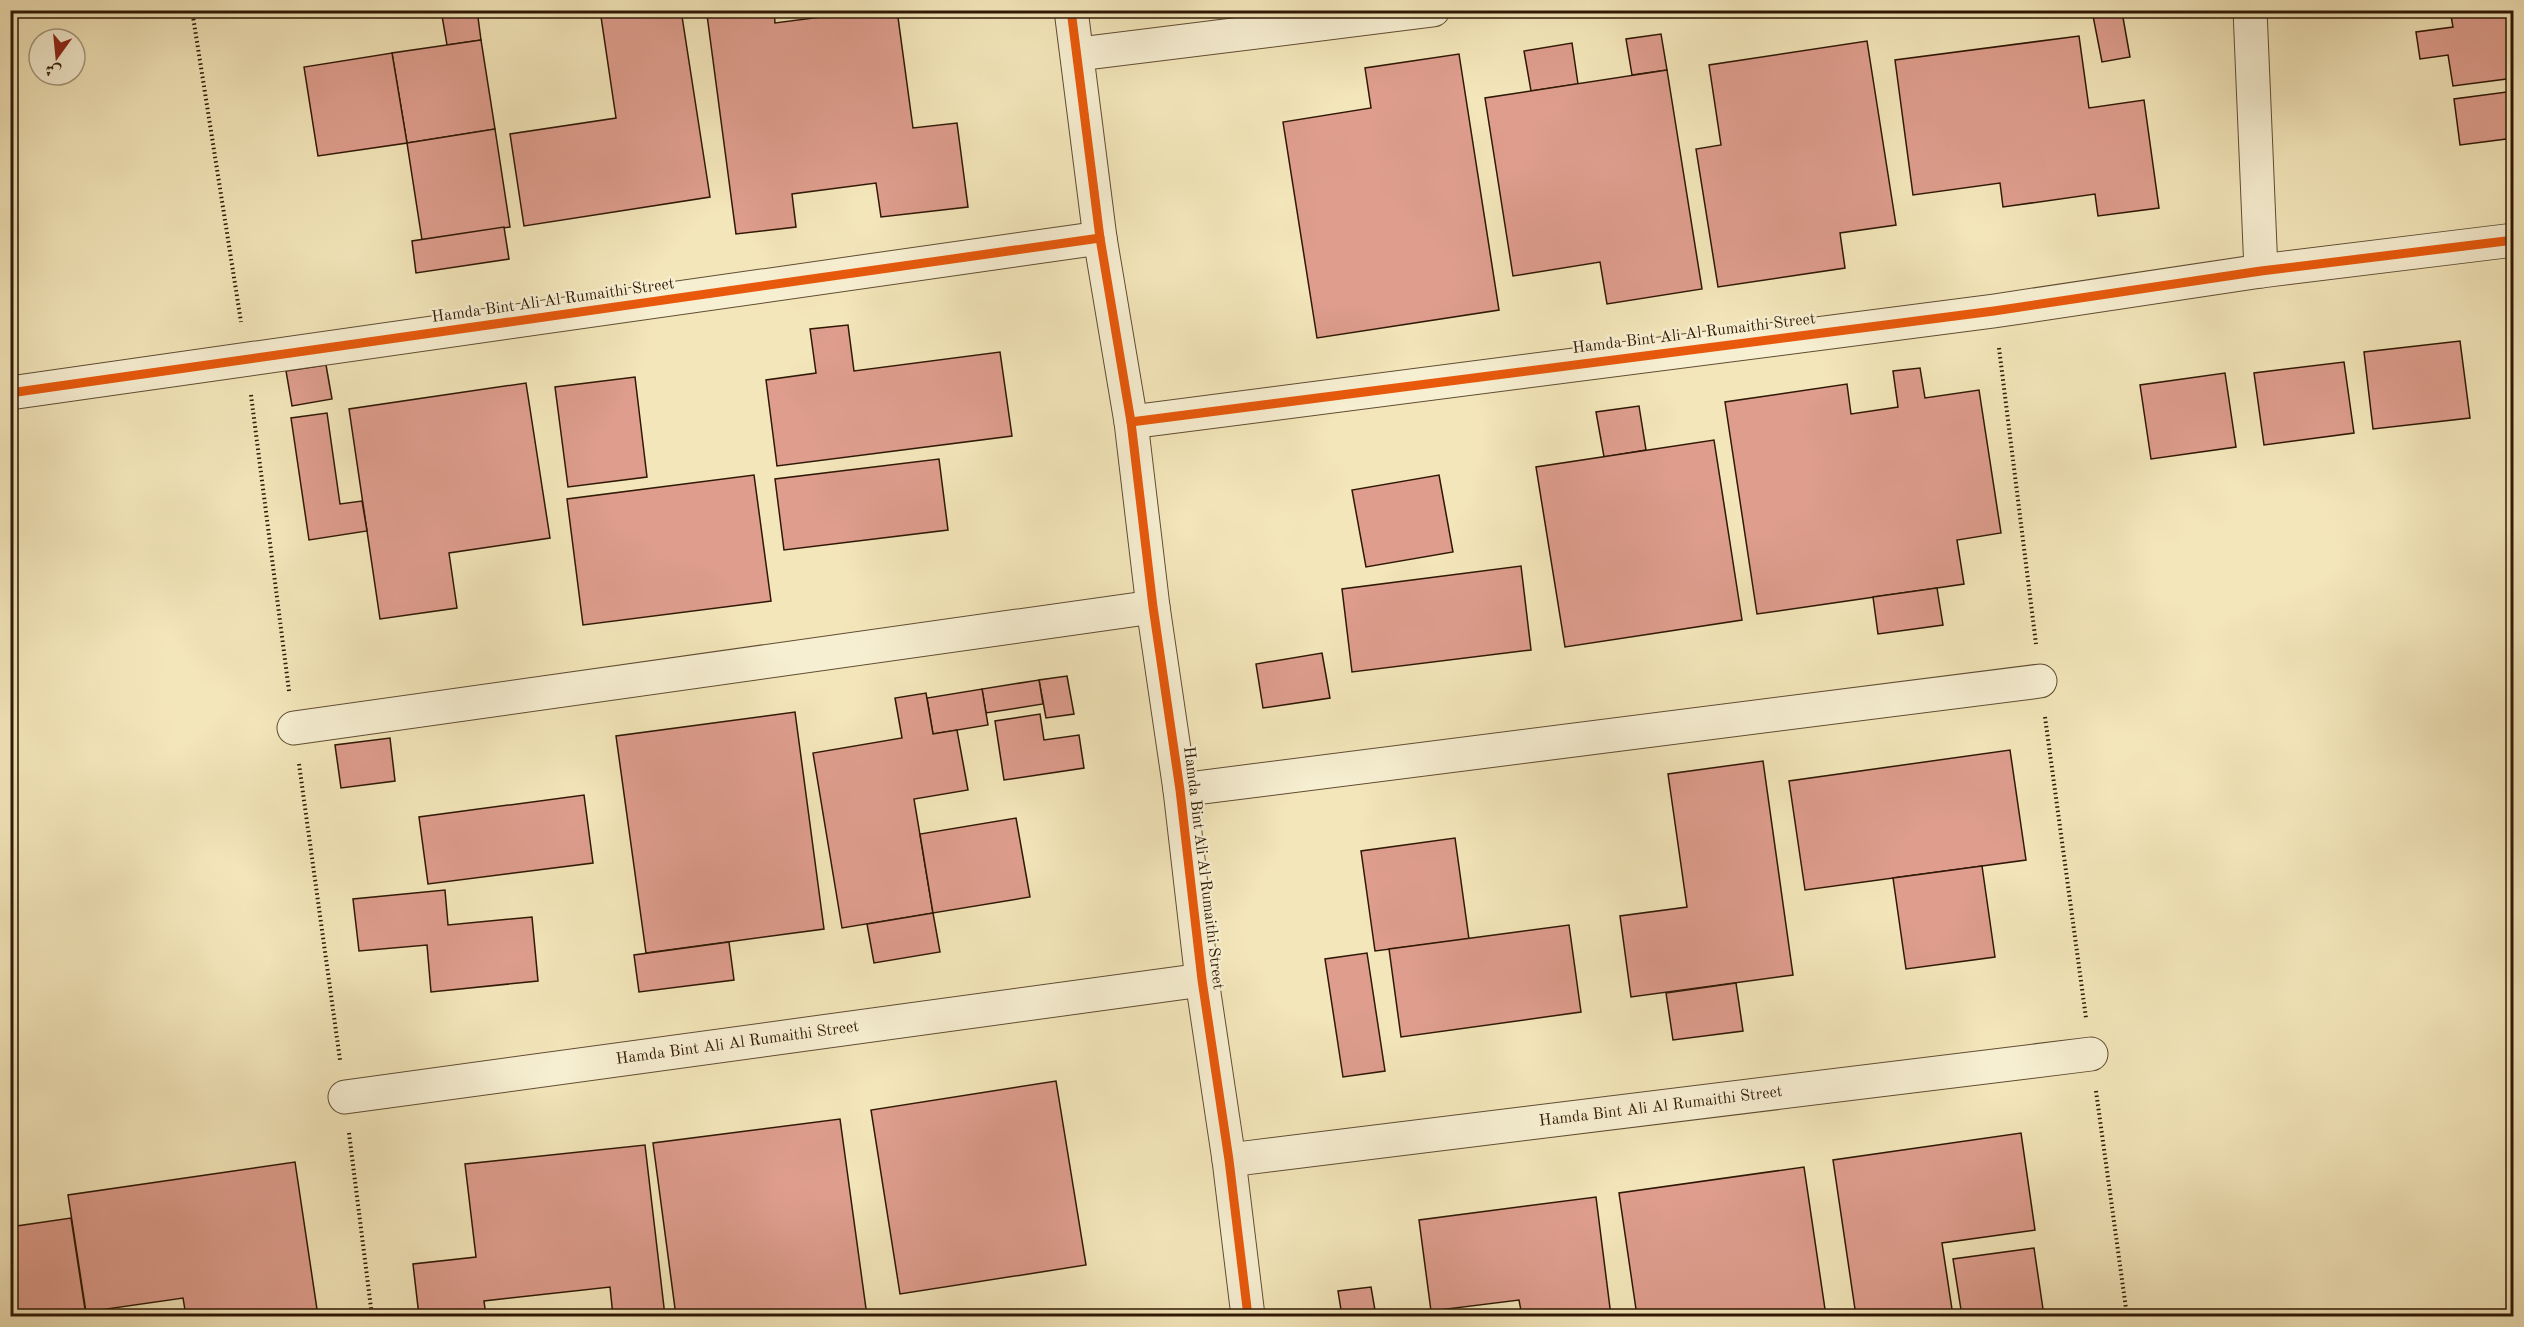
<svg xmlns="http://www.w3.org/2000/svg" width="2524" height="1327" viewBox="0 0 2524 1327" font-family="'Old Standard TT',Amiri,serif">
<rect width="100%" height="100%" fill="#f3e6ba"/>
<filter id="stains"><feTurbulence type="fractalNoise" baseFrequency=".00333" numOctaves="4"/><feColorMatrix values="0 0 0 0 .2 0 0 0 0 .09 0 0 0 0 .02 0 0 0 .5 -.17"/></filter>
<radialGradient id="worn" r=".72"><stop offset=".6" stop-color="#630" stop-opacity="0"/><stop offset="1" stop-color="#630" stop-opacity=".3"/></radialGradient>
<g fill="#de9d8d" stroke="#2f1805" stroke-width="1.5">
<path d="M 441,10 L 477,10 L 481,40 L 447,45 Z"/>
<path d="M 600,10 L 681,10 L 710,197 L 524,226 L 510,134 L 616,118 Z"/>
<path d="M 745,10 L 774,10 L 775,23 L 876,10 L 897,10 L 913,128 L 957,123 L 968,207 L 881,217 L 876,183 L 792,194 L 796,227 L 736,234 L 707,15 Z"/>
<path d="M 2450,10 L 2514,10 L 2514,78 L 2453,86 L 2448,55 L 2420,59 L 2416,32 L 2453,27 Z"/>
<path d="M 2122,12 L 2130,57 L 2102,62 L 2093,16 Z"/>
<path d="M 1661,34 L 1667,70 L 1632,75 L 1626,39 Z"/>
<path d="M 2079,36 L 2089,108 L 2144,100 L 2159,208 L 2098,216 L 2095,194 L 2003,207 L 2000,183 L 1913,195 L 1895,60 Z"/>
<path d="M 481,40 L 495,129 L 407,143 L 392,53 Z"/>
<path d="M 1867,41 L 1896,225 L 1840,233 L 1845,268 L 1718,287 L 1696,149 L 1721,145 L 1709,65 Z"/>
<path d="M 1572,43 L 1578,84 L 1531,91 L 1524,51 Z"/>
<path d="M 392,53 L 407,143 L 318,156 L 304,67 Z"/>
<path d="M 1459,54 L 1499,310 L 1317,338 L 1283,122 L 1371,108 L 1365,68 Z"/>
<path d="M 1667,70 L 1702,289 L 1607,304 L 1600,262 L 1513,276 L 1485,98 Z"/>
<path d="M 2514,91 L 2514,138 L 2460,145 L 2454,99 Z"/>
<path d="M 495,129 L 510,227 L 422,240 L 407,143 Z"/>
<path d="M 504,227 L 509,259 L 416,273 L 412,241 Z"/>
<path d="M 848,325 L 854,371 L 1000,352 L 1012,436 L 777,466 L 766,380 L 816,373 L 810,329 Z"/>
<path d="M 2460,341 L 2470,418 L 2373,429 L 2364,352 Z"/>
<path d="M 2344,362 L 2354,433 L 2264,445 L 2254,373 Z"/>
<path d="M 326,365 L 332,399 L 292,406 L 286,371 Z"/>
<path d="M 1920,368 L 1925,398 L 1979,390 L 2001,533 L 1957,540 L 1964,584 L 1757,614 L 1725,402 L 1847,384 L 1851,414 L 1898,407 L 1893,371 Z"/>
<path d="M 2225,373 L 2236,447 L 2151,459 L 2140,385 Z"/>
<path d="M 635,377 L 647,477 L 568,487 L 555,387 Z"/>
<path d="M 526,383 L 550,538 L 449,553 L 457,608 L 380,619 L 349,409 Z"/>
<path d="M 1639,406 L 1646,450 L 1604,457 L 1596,412 Z"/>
<path d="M 327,413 L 340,504 L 362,501 L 367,531 L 309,540 L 291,418 Z"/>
<path d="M 1714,440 L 1742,620 L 1565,647 L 1536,467 Z"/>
<path d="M 939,459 L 948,530 L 784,550 L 775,479 Z"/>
<path d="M 754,475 L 771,601 L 583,625 L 567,499 Z"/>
<path d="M 1439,475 L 1453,552 L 1366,567 L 1352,490 Z"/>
<path d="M 1521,566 L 1531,650 L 1352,672 L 1342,589 Z"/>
<path d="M 1937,588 L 1943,625 L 1878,634 L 1873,597 Z"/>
<path d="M 1322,653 L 1330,698 L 1263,708 L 1256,664 Z"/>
<path d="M 1067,676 L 1074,714 L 1046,718 L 1039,680 Z"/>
<path d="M 1039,680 L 1043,704 L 986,713 L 982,689 Z"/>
<path d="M 982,689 L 988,725 L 933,734 L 927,698 Z"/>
<path d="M 926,693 L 933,734 L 957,730 L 968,790 L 914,799 L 933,913 L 842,928 L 813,753 L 902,738 L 895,698 Z"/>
<path d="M 795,712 L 824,929 L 646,953 L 616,736 Z"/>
<path d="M 1040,714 L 1044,740 L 1079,735 L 1084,768 L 1004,780 L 995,721 Z"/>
<path d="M 390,738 L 395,781 L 341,788 L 335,745 Z"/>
<path d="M 2010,750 L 2026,860 L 1805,890 L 1789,781 Z"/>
<path d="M 1763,761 L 1793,975 L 1631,997 L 1620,916 L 1687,907 L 1668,774 Z"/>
<path d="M 584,795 L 593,863 L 428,884 L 419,817 Z"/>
<path d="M 1016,818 L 1030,897 L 933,913 L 920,834 Z"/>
<path d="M 1455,838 L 1469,939 L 1375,951 L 1361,851 Z"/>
<path d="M 1982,866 L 1995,957 L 1906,969 L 1893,878 Z"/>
<path d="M 445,890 L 448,925 L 532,917 L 538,981 L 431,992 L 427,945 L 359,951 L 353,899 Z"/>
<path d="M 933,913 L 940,952 L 874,963 L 867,924 Z"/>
<path d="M 1569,925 L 1581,1012 L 1401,1037 L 1389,949 Z"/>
<path d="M 729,942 L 734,980 L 639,992 L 634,955 Z"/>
<path d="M 1367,953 L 1385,1071 L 1343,1077 L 1325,959 Z"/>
<path d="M 1736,983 L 1743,1031 L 1673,1040 L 1666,993 Z"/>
<path d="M 1056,1081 L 1086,1265 L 900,1294 L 871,1110 Z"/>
<path d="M 840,1119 L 867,1316 L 676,1316 L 653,1143 Z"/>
<path d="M 2021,1133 L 2035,1230 L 1942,1243 L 1953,1316 L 1856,1316 L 1833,1160 Z"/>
<path d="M 645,1145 L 665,1316 L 613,1316 L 610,1287 L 484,1301 L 486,1316 L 419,1316 L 413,1264 L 476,1257 L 465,1164 Z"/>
<path d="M 295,1162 L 318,1316 L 186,1316 L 183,1298 L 86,1312 L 68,1195 Z"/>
<path d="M 1804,1167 L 1826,1316 L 1637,1316 L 1619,1193 Z"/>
<path d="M 1596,1197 L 1611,1316 L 1522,1316 L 1519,1300 L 1431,1311 L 1419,1220 Z"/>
<path d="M 71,1218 L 86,1316 L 10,1316 L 10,1227 Z"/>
<path d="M 2034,1248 L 2044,1316 L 1962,1316 L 1953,1259 Z"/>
<path d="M 1371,1287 L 1376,1316 L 1342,1316 L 1338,1291 Z"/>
</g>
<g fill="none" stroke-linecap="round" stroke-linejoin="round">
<g stroke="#604c32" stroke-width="35">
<g id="minor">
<path d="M 1071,10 L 1100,238 L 1131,422 L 1153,607 L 1180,790 L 1202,980 L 1229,1160 L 1248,1316"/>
<path d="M 2250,10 L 2261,271"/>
<path d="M 1079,54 L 1433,10"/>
<path d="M 10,393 L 1100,238"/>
<path d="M 1131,422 L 1994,311 L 2261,271 L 2514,240"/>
<path d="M 294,728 L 1153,607"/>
<path d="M 1180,790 L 2040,681"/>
<path id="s1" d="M 345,1097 L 1202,980"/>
<path id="s2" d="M 1229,1160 L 2091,1054"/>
</g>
</g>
<g stroke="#2f1805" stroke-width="4" stroke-dasharray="1.5 3" stroke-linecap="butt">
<path d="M 192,10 L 241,322"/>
<path d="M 1999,348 L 2036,644"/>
<path d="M 251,395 L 289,691"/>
<path d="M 2045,717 L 2086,1018"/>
<path d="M 299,764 L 340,1060"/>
<path d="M 2096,1091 L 2127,1316"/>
<path d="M 349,1133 L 372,1316"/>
</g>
<use href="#minor" stroke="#f7efd2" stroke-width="33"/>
<g stroke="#f7efd2" stroke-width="13">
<g id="cycleway">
<path d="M 1071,10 L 1100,238 L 1131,422 L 1153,607 L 1180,790 L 1202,980 L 1229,1160 L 1248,1316"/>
<path d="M 10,393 L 1100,238"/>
<path d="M 1131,422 L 1994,311 L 2261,271 L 2514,240"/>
</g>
</g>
<use href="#cycleway" stroke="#e8590c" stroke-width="9"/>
</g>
<g text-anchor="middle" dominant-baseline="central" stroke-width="4.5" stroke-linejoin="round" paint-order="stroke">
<g font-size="16" fill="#2f1805" stroke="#f7efd2">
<text transform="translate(553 301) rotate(-8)">Hamda Bint Ali Al Rumaithi Street</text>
<text transform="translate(1694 334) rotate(-7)">Hamda Bint Ali Al Rumaithi Street</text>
<text transform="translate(1203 868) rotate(83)">Hamda Bint Ali Al Rumaithi Street</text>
<text stroke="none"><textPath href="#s1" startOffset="396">Hamda Bint Ali Al Rumaithi Street</textPath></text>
<text stroke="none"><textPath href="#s2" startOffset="435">Hamda Bint Ali Al Rumaithi Street</textPath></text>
</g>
</g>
<rect width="2524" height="1327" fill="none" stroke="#f3e6ba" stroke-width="36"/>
<rect x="12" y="12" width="2500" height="1303" fill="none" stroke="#2f1805" stroke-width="3"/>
<rect x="18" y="18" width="2488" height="1291" fill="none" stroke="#2f1805" stroke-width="1.5"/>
<g transform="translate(57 57) rotate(195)"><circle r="28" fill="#f7efd2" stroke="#a79980" stroke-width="1.5"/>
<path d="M0-4.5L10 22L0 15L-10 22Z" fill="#8f2418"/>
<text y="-9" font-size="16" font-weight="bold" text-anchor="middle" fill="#2f1805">ش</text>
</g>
<rect width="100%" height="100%" filter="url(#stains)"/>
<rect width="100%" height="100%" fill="url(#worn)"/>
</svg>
